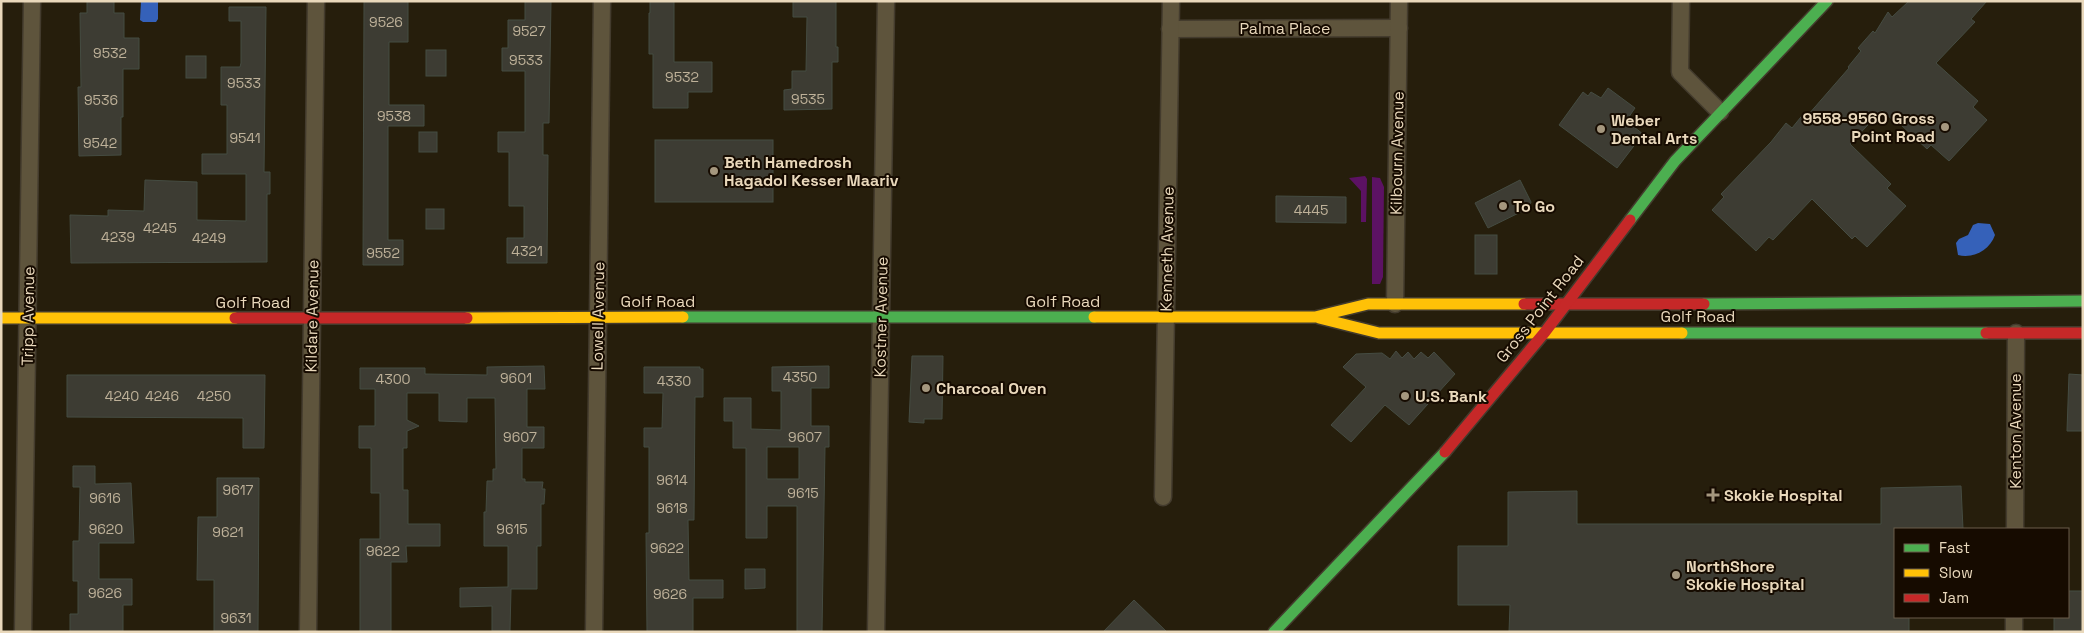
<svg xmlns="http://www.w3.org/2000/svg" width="2084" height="633" viewBox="0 0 2084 633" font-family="'Space Grotesk',sans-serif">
<rect width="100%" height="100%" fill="#261e0c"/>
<g fill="#5c1263">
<path d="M 1365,176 L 1367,179 L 1366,222 L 1361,222 L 1361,191 L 1349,178 Z"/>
<path d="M 1372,177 L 1380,178 L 1384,187 L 1383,277 L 1380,284 L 1372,284 Z"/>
</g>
<g fill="#3561b9">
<path d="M 141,1 L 158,1 L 158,19 L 156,22 L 143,22 L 140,20 Z"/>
<path d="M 1978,223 L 1990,224 L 1995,235 C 1990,250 1973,259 1958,255 L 1956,243 L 1959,239 L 1968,235 L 1973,225 Z"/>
</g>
<g fill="#3d3c33" stroke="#454c42" fill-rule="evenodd">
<path d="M 87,1 L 114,1 L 114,13 L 124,13 L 124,38 L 139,38 L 139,69 L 123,69 L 123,117 L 121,117 L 121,155 L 79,156 L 78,87 L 81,87 L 80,13 L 87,13 Z"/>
<path d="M 364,1 L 408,1 L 408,42 L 389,42 L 389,105 L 424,105 L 424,126 L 388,126 L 388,240 L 403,240 L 403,265 L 363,265 Z"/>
<path d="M 525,1 L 551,1 L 549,123 L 543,123 L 543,155 L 548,155 L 547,263 L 507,263 L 507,238 L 524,238 L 524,206 L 509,206 L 509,152 L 498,152 L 498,132 L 525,132 L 525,71 L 502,71 L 502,48 L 508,48 L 508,20 L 525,20 Z"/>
<path d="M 650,1 L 674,1 L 674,62 L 712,62 L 712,92 L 688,92 L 688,108 L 653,108 L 653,54 L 649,54 L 649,13 L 650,13 Z"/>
<path d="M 793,1 L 836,1 L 836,47 L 838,47 L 838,62 L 832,62 L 832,109 L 784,110 L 784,90 L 792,89 L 792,71 L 806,71 L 807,17 L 793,17 Z"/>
<path d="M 1909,1 L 1987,1 L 1971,19 L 1975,22 L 1936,63 L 1978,101 L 1973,107 L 1987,120 L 1949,161 L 1931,145 L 1927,149 L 1900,124 L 1899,126 L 1882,110 L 1850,144 L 1891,184 L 1887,188 L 1906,206 L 1867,247 L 1855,236 L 1852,239 L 1812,199 L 1773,240 L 1769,237 L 1756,251 L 1712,210 L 1724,197 L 1721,194 L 1771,142 L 1786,123 L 1792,128 L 1805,112 L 1808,115 L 1849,68 L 1848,67 L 1861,51 L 1858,48 L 1873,31 L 1875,33 L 1888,12 L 1892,17 Z"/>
<path d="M 229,7 L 266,7 L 264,172 L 270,172 L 270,194 L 267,194 L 267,262 L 71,263 L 70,215 L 108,216 L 108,210 L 144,211 L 145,180 L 197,182 L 197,220 L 246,221 L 246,174 L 202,174 L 202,154 L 227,154 L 227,105 L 221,105 L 221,67 L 240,67 L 241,63 L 241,21 L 229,21 Z"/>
<rect x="426" y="50" width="20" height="26"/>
<rect x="186" y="56" width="20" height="22"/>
<path d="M 1608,88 L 1635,108 L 1626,121 L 1643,134 L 1617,168 L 1559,125 L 1583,92 L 1588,96 L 1591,92 L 1601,98 Z"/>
<rect x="419" y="132" width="18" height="20"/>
<rect x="655" y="140" width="118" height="62"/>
<path d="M 1520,180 L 1531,202 L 1529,208 L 1488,228 L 1475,203 Z"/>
<path d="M 1276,196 L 1346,197 L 1346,223 L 1276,222 Z"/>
<rect x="426" y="209" width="18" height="20"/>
<rect x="1475" y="235" width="22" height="39"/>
<path d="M 1396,351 L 1402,358 L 1408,352 L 1414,359 L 1421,352 L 1428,358 L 1434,352 L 1455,374 L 1409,425 L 1385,405 L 1351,442 L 1331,425 L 1366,387 L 1343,367 L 1356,354 L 1382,353 L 1390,359 Z"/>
<path d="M 912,356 L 943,356 L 942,419 L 924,419 L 924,423 L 909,422 Z"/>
<path d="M 544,366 L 545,389 L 527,389 L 527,427 L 544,427 L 544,448 L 522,448 L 522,479 L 525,479 L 525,482 L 543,482 L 542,489 L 545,489 L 544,504 L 541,504 L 541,546 L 537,546 L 537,589 L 511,589 L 510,631 L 492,631 L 492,606 L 460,607 L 460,588 L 508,587 L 508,546 L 484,546 L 484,512 L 486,512 L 487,481 L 493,481 L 493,469 L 496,469 L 495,398 L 467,398 L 467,422 L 439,421 L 439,393 L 407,393 L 407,420 L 419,426 L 407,431 L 407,448 L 403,448 L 403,490 L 408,490 L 408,524 L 440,524 L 440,546 L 406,546 L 407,562 L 391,562 L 391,632 L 360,632 L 360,539 L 380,539 L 380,493 L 371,493 L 371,448 L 359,448 L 359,426 L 375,426 L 375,389 L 360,389 L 360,368 L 425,368 L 425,374 L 487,375 L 487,367 Z"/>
<path d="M 829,366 L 829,388 L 811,388 L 811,426 L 829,426 L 829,447 L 825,447 L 822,632 L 797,632 L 797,506 L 767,506 L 767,538 L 746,538 L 746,448 L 733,448 L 733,421 L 724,421 L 724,398 L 751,398 L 751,429 L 781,430 L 781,391 L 772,391 L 772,367 ZM 767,447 L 799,447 L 799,479 L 767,479 Z"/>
<path d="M 644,367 L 700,367 L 700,369 L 703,369 L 703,397 L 695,397 L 694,520 L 688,520 L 689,580 L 723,580 L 723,598 L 693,598 L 693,632 L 647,632 L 646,533 L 649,533 L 649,447 L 644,447 L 644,428 L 662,428 L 663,393 L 644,393 Z"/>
<path d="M 2069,374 L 2083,375 L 2083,431 L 2067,431 Z"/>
<path d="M 67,375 L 265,375 L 264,448 L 243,448 L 243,418 L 67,417 Z"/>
<path d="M 73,466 L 95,466 L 95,484 L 131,483 L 134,543 L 99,543 L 99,579 L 132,579 L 132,605 L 123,605 L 123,632 L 70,632 L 70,614 L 78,614 L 78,581 L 73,581 L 73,541 L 79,541 L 80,487 L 73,487 Z"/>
<path d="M 217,478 L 259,478 L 258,632 L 214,632 L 214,580 L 197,580 L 198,517 L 217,517 Z"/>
<path d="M 1961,486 L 1963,529 L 1895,529 L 1895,617 L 1909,617 L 1909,632 L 1509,632 L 1510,605 L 1458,605 L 1458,546 L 1508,546 L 1508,492 L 1577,491 L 1577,524 L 1881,524 L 1881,488 Z"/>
<path d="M 745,569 L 765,569 L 765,588 L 745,589 Z"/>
<path d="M 2068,591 L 2083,591 L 2083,632 L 2054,632 L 2054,617 L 2068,617 Z"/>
<path d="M 1134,600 L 1167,632 L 1103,632 Z"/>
</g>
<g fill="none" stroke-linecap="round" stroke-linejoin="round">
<g stroke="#433b2d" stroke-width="19">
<g id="street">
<path d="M 1681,1 L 1680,72 L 1720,112"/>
<path d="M 1170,29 L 1399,28"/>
<path d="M 1395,304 L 1399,1"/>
<path d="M 1163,497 L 1171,1"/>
<path d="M 2015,529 L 2016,333"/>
<path d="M 23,632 L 32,1"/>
<path d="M 308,632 L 316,1"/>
<path d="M 594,632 L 602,1"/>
<path d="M 876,632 L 886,1"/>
<path d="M 2014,632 L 2014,617"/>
</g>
</g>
<g stroke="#433b2d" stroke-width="14">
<g id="fast">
<path d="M 1630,220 L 1675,161 L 1827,1"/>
<path d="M 1704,304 L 2083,301"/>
<path d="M 683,317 L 1094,317"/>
<path d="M 1682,333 L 1986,333"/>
<path d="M 1274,632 L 1445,452"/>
</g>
</g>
<g stroke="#433b2d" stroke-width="14">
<g id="slow">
<path d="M 1094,317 L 1315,317 L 1368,304 L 1524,304"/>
<path d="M 1,318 L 235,318"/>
<path d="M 467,318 L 683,317"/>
<path d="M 1319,318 L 1379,333 L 1682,333"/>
</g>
</g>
<g stroke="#433b2d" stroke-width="14">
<g id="jam">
<path d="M 1524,304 L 1704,304"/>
<path d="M 235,318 L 467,318"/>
<path d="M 1986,333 L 2083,333"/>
<path d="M 1445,452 L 1545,332 L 1630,220"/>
</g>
</g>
<use href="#street" stroke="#5e543c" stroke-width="16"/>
<use href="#fast" stroke="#4caf50" stroke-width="11"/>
<use href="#slow" stroke="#ffc107" stroke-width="11"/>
<use href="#jam" stroke="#c62828" stroke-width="11"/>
</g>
<g fill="#a5977e" stroke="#160b00" stroke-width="2">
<circle cx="1945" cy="127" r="5"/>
<circle cx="1601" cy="129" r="5"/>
<circle cx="714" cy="171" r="5"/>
<circle cx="1503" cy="206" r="5"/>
<circle cx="926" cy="388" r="5"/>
<circle cx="1405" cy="396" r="5"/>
<path d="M1710.5 487.5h5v5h5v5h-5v5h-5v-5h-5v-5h5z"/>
<circle cx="1676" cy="575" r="5"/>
</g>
<g text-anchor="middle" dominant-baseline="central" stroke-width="4" stroke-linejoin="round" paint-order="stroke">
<g font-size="14" fill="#beb199">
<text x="386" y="22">9526</text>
<text x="529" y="31">9527</text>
<text x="110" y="53">9532</text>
<text x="526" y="60">9533</text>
<text x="682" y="77">9532</text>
<text x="244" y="83">9533</text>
<text x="808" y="99">9535</text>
<text x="101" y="100">9536</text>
<text x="394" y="116">9538</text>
<text x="245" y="138">9541</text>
<text x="100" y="143">9542</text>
<text x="1311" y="210">4445</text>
<text x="160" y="228">4245</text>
<text x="118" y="237">4239</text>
<text x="209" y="238">4249</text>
<text x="527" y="251">4321</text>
<text x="383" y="253">9552</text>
<text x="800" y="377">4350</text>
<text x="516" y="378">9601</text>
<text x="393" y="379">4300</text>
<text x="674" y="381">4330</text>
<text x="122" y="396">4240</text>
<text x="162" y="396">4246</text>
<text x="214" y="396">4250</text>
<text x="520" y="437">9607</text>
<text x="805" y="437">9607</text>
<text x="672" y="480">9614</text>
<text x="238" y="490">9617</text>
<text x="803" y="493">9615</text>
<text x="105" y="498">9616</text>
<text x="672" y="508">9618</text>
<text x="106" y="529">9620</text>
<text x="512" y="529">9615</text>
<text x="228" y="532">9621</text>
<text x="667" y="548">9622</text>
<text x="383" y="551">9622</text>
<text x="105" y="593">9626</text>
<text x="670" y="594">9626</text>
<text x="236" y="618">9631</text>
</g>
<g font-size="16" fill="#e9d8bb" stroke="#160b00">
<text x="1285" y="28">Palma Place</text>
<text transform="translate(1397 153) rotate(-89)">Kilbourn Avenue</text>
<text transform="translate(1167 249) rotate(-89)">Kenneth Avenue</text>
<text x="658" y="301">Golf Road</text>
<text x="1063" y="301">Golf Road</text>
<text x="253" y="302">Golf Road</text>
<text transform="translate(1540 309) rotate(-52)">Gross Point Road</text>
<text transform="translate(28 316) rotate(-89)">Tripp Avenue</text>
<text transform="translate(312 316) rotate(-89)">Kildare Avenue</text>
<text transform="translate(598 316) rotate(-89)">Lowell Avenue</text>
<text x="1698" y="316">Golf Road</text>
<text transform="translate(881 317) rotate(-89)">Kostner Avenue</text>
<text transform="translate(2015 431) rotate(-90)">Kenton Avenue</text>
</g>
<g font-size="16" font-weight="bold" fill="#e9d8bb" stroke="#160b00" text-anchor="start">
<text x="1935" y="118" text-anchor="end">9558-9560 Gross<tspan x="1935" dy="18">Point Road</tspan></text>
<text x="1611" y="120">Weber<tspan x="1611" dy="18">Dental Arts</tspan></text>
<text x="724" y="162">Beth Hamedrosh<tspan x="724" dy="18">Hagadol Kesser Maariv</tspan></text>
<text x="1513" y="206">To Go</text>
<text x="936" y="388">Charcoal Oven</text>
<text x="1415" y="396">U.S. Bank</text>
<text x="1724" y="495">Skokie Hospital</text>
<text x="1686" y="566">NorthShore<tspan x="1686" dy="18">Skokie Hospital</tspan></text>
</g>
</g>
<rect width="2084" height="633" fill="none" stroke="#e9d8bb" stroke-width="5"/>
<rect x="1894" y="528" width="175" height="90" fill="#160b00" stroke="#6a5d4b"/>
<rect x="1904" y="544" width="25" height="8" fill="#4caf50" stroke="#6a5d4b"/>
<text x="1939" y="553" font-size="15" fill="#e9d8bb">Fast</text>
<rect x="1904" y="569" width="25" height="8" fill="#ffc107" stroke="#6a5d4b"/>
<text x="1939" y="578" font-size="15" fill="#e9d8bb">Slow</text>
<rect x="1904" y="594" width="25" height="8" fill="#c62828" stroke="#6a5d4b"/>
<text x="1939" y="603" font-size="15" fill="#e9d8bb">Jam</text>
</svg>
